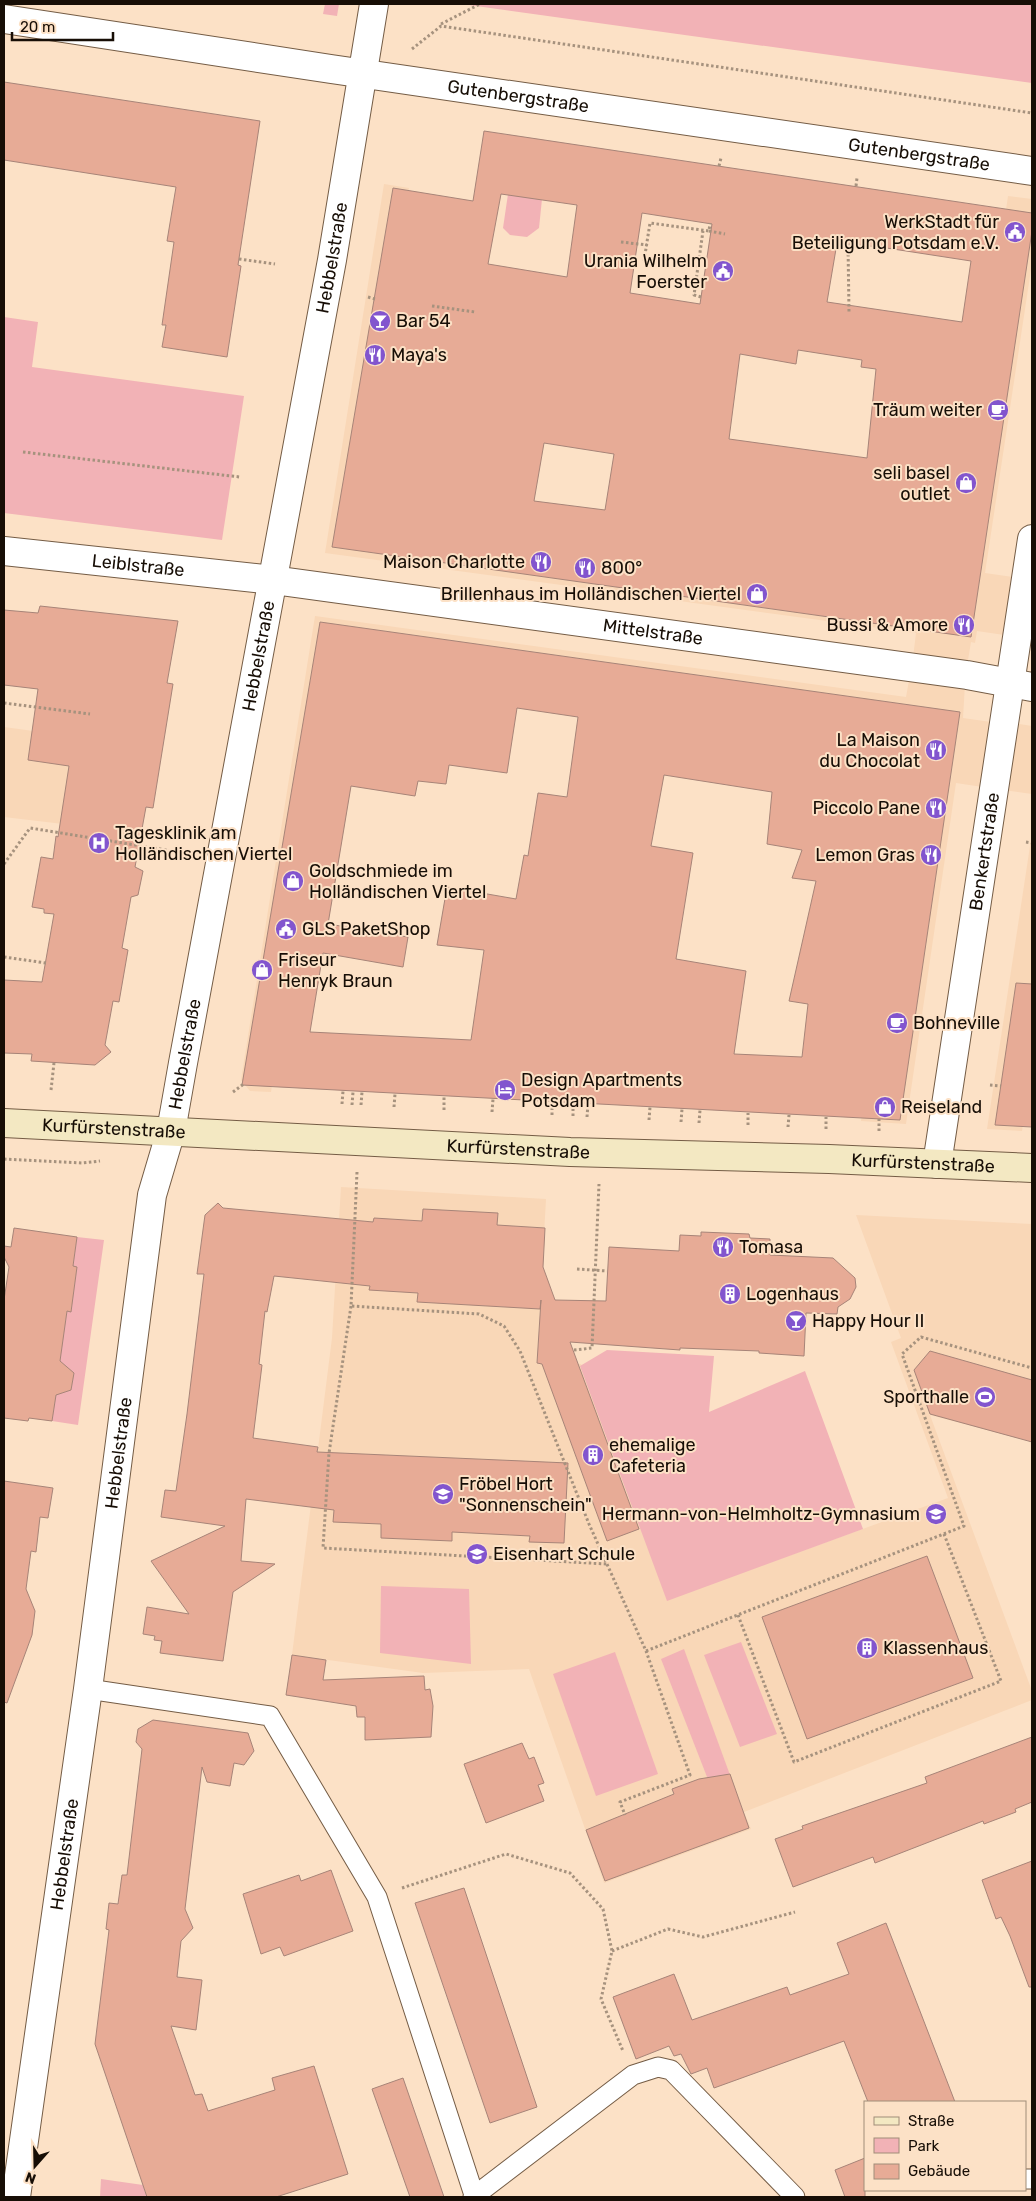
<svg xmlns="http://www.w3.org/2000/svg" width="1036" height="2201" viewBox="0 0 1036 2201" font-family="Rubik,sans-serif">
<rect width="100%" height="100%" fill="#fce1c6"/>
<g fill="#f9d7b7">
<path d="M 384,184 L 409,188 L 355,525 L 949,606 L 1008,196 L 1032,199 L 1032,263 L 985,573 L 1019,578 L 1011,636 L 977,631 L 975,643 L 971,642 L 967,666 L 913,658 L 916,633 L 325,553 Z"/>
<path d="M 315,616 L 906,697 L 910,675 L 965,684 L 963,718 L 998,723 L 989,788 L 956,783 L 906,1124 L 861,1121 L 917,734 L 334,652 L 271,1092 L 250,1091 L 241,1080 Z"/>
<path d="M 1013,723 L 1032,726 L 1032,794 L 1003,790 Z"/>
<path d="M 4,727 L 150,747 L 139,833 L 4,817 Z"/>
<path d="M 1032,833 L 1032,1064 L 1022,1131 L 987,1129 Z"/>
<path d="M 341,1187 L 546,1199 L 537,1363 L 581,1364 L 667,1600 L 948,1498 L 891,1342 L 901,1338 L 856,1215 L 1032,1224 L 1032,1442 L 930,1415 L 1032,1691 L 1032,1700 L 744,1812 L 751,1829 L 604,1883 L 529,1669 L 423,1673 L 292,1655 L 332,1338 Z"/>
</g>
<g fill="#f2b2b6">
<path d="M 325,4 L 339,4 L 337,16 L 323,14 Z"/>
<path d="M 462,4 L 1032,4 L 1032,83 L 476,6 Z"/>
<path d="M 508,194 L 542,199 L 539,228 L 527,237 L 510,235 L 503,228 Z"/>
<path d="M 4,317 L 38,322 L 32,367 L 244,396 L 222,540 L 4,513 Z"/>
<path d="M 77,1237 L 104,1240 L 78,1425 L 52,1421 L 56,1392 L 61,1393 L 71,1390 L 74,1373 L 64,1365 L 59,1364 L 67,1311 L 71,1311 L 77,1267 L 73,1266 Z"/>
<path d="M 607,1350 L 714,1356 L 709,1412 L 805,1371 L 863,1529 L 667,1601 L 580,1366 Z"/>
<path d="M 381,1586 L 469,1589 L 471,1664 L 380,1653 Z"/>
<path d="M 741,1642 L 777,1734 L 740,1747 L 704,1655 Z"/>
<path d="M 684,1649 L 730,1775 L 709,1782 L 661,1659 Z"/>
<path d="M 615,1652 L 658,1774 L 596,1796 L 553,1674 Z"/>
<path d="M 101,2179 L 143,2185 L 147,2197 L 100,2197 Z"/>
</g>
<g fill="#e7ab96" stroke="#a78478" fill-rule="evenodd">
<path d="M 4,82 L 260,121 L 238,265 L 241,266 L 227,357 L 162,347 L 166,325 L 162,325 L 174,242 L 167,241 L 176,187 L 4,160 Z"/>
<path d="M 484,131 L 1032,213 L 1032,231 L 971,637 L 332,547 L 393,188 L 473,201 ZM 501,194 L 577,205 L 567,277 L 488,264 ZM 642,213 L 712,224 L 700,304 L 630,293 ZM 837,243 L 880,247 L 971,261 L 962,322 L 827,302 ZM 798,350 L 862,360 L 861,367 L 876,369 L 867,458 L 729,439 L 740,354 L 796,364 ZM 544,443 L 614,454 L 605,510 L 534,501 Z"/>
<path d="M 40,606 L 178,621 L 167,683 L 173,684 L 153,808 L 146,807 L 135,867 L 143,871 L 138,895 L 131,897 L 122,948 L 128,950 L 119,1002 L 113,1001 L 105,1045 L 111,1052 L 95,1065 L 31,1061 L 32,1054 L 4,1053 L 4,980 L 42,982 L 54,914 L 44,913 L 44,909 L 32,907 L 41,857 L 53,859 L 56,836 L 58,837 L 69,766 L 28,760 L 38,689 L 4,685 L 4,610 L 38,613 Z"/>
<path d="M 320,622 L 960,712 L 900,1120 L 242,1085 ZM 517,708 L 578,717 L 567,797 L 538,793 L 528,856 L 524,855 L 516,899 L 447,887 L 437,945 L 484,950 L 471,1040 L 310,1032 L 323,953 L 403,967 L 408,937 L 328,924 L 351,786 L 415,796 L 418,781 L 446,784 L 449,765 L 507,773 ZM 664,775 L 772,792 L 767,844 L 802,850 L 792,878 L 816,881 L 789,1001 L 808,1004 L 802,1057 L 734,1054 L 746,971 L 676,959 L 693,853 L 651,846 Z"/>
<path d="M 1016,983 L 1032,984 L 1032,1127 L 995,1125 Z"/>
<path d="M 218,1203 L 223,1208 L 373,1222 L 374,1218 L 422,1221 L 423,1209 L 498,1213 L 497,1225 L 545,1228 L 543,1267 L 555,1300 L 606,1301 L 609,1247 L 679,1251 L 680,1235 L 701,1236 L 701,1232 L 749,1234 L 750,1238 L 770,1239 L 770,1255 L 833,1258 L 855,1278 L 856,1287 L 850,1299 L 838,1307 L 837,1314 L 806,1313 L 804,1356 L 759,1353 L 759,1351 L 680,1348 L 680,1350 L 570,1342 L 639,1529 L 607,1541 L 542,1364 L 537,1363 L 541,1300 L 540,1309 L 417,1302 L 418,1293 L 369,1290 L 370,1286 L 274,1276 L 267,1312 L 265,1311 L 259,1364 L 262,1365 L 253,1438 L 318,1447 L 317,1452 L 568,1463 L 564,1543 L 529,1542 L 530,1536 L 452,1532 L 452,1541 L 381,1538 L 381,1524 L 333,1522 L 334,1510 L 246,1499 L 241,1561 L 275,1564 L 233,1592 L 223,1661 L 160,1653 L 162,1641 L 154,1640 L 155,1636 L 143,1634 L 147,1607 L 189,1614 L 151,1561 L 225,1526 L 161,1517 L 165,1490 L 176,1491 L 187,1414 L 204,1274 L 197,1274 L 205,1215 Z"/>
<path d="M 14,1228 L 77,1237 L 73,1266 L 77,1267 L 71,1312 L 67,1311 L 60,1361 L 74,1373 L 71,1390 L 56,1395 L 52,1421 L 29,1418 L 28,1421 L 4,1418 L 4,1300 L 9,1267 L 4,1257 L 4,1246 L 11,1247 Z"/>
<path d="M 930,1351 L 1032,1380 L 1032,1442 L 930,1414 L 914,1370 Z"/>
<path d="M 4,1481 L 53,1488 L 48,1518 L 40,1517 L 36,1552 L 31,1551 L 26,1589 L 35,1611 L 32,1635 L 7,1703 L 4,1702 Z"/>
<path d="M 927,1556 L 973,1678 L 807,1739 L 762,1617 Z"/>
<path d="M 292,1655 L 326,1660 L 323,1680 L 424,1676 L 425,1690 L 430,1689 L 433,1706 L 431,1737 L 365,1740 L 365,1717 L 357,1717 L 356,1706 L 286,1695 Z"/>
<path d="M 153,1720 L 248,1733 L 254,1751 L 244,1765 L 234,1763 L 230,1786 L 207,1782 L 202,1767 L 185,1909 L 193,1928 L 181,1941 L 177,1977 L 202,1980 L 196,2030 L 171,2026 L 195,2095 L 202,2094 L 208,2111 L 275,2090 L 272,2078 L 314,2066 L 348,2174 L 276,2197 L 147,2197 L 95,2044 L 109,1930 L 106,1929 L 109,1903 L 118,1904 L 122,1875 L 127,1875 L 142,1749 L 136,1742 L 138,1729 Z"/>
<path d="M 1032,1737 L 1032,1802 L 1015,1809 L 1016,1812 L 984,1824 L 983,1821 L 875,1863 L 873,1857 L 793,1887 L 775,1839 L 803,1829 L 802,1826 L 927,1783 L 925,1777 Z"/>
<path d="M 522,1743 L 529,1759 L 534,1757 L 544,1783 L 538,1785 L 544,1801 L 486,1823 L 464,1764 Z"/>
<path d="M 730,1774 L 749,1828 L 605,1881 L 586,1830 L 674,1794 L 672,1789 L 699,1779 Z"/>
<path d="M 1032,1861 L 1032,1987 L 1029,1987 L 1010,1936 L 1001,1917 L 996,1919 L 982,1880 Z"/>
<path d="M 331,1870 L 353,1931 L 284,1956 L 280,1947 L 261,1954 L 243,1894 L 299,1875 L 301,1881 Z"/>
<path d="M 464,1888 L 537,2107 L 490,2123 L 415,1903 Z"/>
<path d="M 886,1923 L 955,2102 L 868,2102 L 844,2041 L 714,2088 L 707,2068 L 691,2074 L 681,2054 L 674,2056 L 669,2046 L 636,2059 L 613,1997 L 674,1974 L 692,2020 L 787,1987 L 790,1995 L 849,1974 L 837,1943 Z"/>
<path d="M 403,2078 L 444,2197 L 410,2197 L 372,2089 Z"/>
<path d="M 865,2158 L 865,2197 L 845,2197 L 835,2170 Z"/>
</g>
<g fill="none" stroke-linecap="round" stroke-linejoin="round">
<g stroke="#745c45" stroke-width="21">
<g id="lane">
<path d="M 88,1689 L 270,1716 L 377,1897 L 474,2195"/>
<path d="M 1025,2179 L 1032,2179"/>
<path d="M 473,2197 L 633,2075 L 658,2067 L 671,2070 L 795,2197"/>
</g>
</g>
<g stroke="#745c45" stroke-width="30">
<g id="street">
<path id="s1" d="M 4,19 L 331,69 L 1032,171"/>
<path id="s2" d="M 4,551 L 273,580 L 967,675 L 1032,687"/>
<path id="s3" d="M 937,1164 L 1032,539"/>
<path id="s4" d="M 16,2197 L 88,1689 L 152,1195 L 171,1131 L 183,1063 L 332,260 L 374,4"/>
</g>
</g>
<g stroke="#745c45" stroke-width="30">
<g id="secondary">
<path id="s5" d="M 4,1123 L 570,1152 L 829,1159 L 1032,1168"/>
</g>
</g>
<g stroke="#a6927e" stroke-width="3" stroke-dasharray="2.5 2.5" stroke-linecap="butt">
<path d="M 441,24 L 480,4"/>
<path d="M 412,49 L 441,26 L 1032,113"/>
<path d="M 719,166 L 721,158"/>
<path d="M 856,186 L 857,178"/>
<path d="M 709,231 L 725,234"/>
<path d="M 621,242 L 647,245"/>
<path d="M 848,244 L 849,312"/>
<path d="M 239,259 L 275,264"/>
<path d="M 644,261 L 650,223 L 709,231 L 710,223"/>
<path d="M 368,297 L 375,299"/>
<path d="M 701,297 L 694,295 L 703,231"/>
<path d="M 432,306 L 475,312"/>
<path d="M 23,452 L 240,477"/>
<path d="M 4,703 L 90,714"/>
<path d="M 1026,842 L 1032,843"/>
<path d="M 4,864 L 30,828 L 191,854"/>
<path d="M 4,957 L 46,963"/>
<path d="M 990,1085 L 1001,1086"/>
<path d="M 51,1090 L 54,1063"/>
<path d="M 233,1092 L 245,1083"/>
<path d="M 342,1104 L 343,1091"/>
<path d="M 352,1105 L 353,1092"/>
<path d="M 361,1105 L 362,1092"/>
<path d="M 394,1107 L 395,1094"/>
<path d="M 444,1110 L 444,1096"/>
<path d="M 492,1112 L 493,1099"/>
<path d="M 552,1115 L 552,1102"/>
<path d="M 573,1116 L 573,1103"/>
<path d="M 587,1117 L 588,1104"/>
<path d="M 649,1120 L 650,1107"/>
<path d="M 681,1122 L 682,1109"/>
<path d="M 699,1123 L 700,1110"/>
<path d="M 748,1125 L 748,1113"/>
<path d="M 788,1127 L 789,1115"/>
<path d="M 826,1129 L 826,1117"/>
<path d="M 879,1131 L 879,1119"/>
<path d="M 4,1159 L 82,1163 L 100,1161"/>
<path d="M 357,1172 L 351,1306 L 479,1314 L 504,1326 L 520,1351 L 589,1524 L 646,1651 L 690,1775 L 620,1802 L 625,1815"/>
<path d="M 577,1269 L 607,1271"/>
<path d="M 351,1306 L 329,1453 L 323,1548 L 607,1564"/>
<path d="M 574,1350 L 592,1348 L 599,1184"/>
<path d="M 738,1615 L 794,1762 L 1001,1681 L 944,1534"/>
<path d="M 646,1651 L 964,1526 L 902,1354 L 921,1337 L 1032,1368"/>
<path d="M 402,1888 L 506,1854 L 570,1873 L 603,1909 L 612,1951 L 601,1999 L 623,2051"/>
<path d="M 612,1951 L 668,1929 L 703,1937 L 795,1912"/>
</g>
<use href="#lane" stroke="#fff" stroke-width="19"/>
<use href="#street" stroke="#fff" stroke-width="28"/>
<use href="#secondary" stroke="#f3e8c2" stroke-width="28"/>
</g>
<defs>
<g id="civic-disc" transform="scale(1.125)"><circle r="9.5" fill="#8255ce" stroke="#fce1c6"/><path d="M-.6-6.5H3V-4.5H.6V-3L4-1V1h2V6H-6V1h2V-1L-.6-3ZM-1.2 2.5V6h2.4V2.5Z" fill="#fff"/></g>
<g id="bar-disc" transform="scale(1.125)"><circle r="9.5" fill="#8255ce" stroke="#fce1c6"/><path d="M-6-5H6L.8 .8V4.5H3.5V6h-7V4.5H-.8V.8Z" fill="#fff"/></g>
<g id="restaurant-disc" transform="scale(1.125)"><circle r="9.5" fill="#8255ce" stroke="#fce1c6"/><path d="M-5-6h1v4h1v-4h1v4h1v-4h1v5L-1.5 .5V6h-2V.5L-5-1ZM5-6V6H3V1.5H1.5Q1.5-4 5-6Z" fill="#fff"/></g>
<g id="cafe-disc" transform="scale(1.125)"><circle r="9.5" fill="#8255ce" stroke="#fce1c6"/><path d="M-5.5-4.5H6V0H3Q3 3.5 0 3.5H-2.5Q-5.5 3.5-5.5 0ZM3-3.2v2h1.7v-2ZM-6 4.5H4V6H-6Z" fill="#fff"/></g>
<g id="shop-disc" transform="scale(1.125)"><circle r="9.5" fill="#8255ce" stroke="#fce1c6"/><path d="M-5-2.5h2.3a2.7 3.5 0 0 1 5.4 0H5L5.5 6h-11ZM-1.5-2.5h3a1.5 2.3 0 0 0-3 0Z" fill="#fff"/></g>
<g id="hospital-disc" transform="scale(1.125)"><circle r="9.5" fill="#8255ce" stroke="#fce1c6"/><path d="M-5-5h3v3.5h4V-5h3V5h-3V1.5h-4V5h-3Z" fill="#fff"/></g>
<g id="hotel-disc" transform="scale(1.125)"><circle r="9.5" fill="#8255ce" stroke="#fce1c6"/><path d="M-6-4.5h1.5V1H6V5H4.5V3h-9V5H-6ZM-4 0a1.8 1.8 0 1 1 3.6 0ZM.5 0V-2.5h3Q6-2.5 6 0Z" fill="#fff"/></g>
<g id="building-disc" transform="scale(1.125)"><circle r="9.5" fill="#8255ce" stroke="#fce1c6"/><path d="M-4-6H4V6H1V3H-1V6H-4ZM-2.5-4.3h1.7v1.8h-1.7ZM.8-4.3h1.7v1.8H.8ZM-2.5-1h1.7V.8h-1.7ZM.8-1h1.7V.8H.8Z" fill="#fff"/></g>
<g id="stadium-disc" transform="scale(1.125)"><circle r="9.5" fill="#8255ce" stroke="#fce1c6"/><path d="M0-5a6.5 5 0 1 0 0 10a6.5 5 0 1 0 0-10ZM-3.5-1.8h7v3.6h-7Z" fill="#fff"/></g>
<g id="school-disc" transform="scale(1.125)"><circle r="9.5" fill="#8255ce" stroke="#fce1c6"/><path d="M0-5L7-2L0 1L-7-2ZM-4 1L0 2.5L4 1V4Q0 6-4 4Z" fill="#fff"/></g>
</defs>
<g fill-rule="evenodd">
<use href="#civic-disc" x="1015" y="232"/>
<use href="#civic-disc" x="723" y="271"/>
<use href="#bar-disc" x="380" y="321"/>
<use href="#restaurant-disc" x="375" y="355"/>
<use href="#cafe-disc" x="998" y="410"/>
<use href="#shop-disc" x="966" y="483"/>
<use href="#restaurant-disc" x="541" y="562"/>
<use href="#restaurant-disc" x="585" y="568"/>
<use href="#shop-disc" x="757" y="594"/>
<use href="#restaurant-disc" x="964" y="625"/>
<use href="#restaurant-disc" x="936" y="750"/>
<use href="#restaurant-disc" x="936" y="808"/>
<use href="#hospital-disc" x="99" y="843"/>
<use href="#restaurant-disc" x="931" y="855"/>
<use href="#shop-disc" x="293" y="881"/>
<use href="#civic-disc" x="286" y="929"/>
<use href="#shop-disc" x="262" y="970"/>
<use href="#cafe-disc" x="897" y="1023"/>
<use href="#hotel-disc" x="505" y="1090"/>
<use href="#shop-disc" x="885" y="1107"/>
<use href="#restaurant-disc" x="723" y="1247"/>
<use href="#building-disc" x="730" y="1294"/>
<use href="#bar-disc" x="796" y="1321"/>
<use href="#stadium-disc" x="985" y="1397"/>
<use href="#building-disc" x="593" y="1455"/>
<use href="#school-disc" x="443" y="1494"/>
<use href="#school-disc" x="936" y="1514"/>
<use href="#school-disc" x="477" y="1554"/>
<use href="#building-disc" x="867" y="1648"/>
</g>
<g text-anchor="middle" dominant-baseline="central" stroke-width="4" stroke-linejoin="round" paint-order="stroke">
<g font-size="18" fill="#170e06" stroke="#fce1c6">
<text stroke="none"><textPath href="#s1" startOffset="520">Gutenbergstraße</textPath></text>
<text stroke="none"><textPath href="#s1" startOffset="925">Gutenbergstraße</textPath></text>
<text stroke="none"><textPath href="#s4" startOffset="1966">Hebbelstraße</textPath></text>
<text stroke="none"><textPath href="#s2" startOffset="135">Leiblstraße</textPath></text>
<text stroke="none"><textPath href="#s2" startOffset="654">Mittelstraße</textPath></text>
<text stroke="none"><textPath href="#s4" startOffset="1561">Hebbelstraße</textPath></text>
<text stroke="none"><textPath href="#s3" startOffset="316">Benkertstraße</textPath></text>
<text stroke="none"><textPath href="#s4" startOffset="1156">Hebbelstraße</textPath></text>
<text stroke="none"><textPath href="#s5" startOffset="110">Kurfürstenstraße</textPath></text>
<text stroke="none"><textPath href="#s5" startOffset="515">Kurfürstenstraße</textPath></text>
<text stroke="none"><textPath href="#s5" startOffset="920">Kurfürstenstraße</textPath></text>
<text stroke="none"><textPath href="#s4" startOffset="751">Hebbelstraße</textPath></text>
<text stroke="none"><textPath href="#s4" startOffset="346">Hebbelstraße</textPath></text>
</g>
<g font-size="18" fill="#170e06" stroke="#fce1c6" text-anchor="start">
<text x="999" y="222" text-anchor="end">WerkStadt für<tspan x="999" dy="21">Beteiligung Potsdam e.V.</tspan></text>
<text x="707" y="261" text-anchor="end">Urania Wilhelm<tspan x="707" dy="21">Foerster</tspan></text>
<text x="396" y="321">Bar 54</text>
<text x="391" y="355">Maya's</text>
<text x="982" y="410" text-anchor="end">Träum weiter</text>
<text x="950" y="473" text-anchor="end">seli basel<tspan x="950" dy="21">outlet</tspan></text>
<text x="525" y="562" text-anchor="end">Maison Charlotte</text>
<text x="601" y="568">800°</text>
<text x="741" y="594" text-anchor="end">Brillenhaus im Holländischen Viertel</text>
<text x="948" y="625" text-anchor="end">Bussi &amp; Amore</text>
<text x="920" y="740" text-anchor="end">La Maison<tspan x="920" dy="21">du Chocolat</tspan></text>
<text x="920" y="808" text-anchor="end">Piccolo Pane</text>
<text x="115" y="833">Tagesklinik am<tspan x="115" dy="21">Holländischen Viertel</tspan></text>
<text x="915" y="855" text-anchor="end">Lemon Gras</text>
<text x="309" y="871">Goldschmiede im<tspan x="309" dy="21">Holländischen Viertel</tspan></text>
<text x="302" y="929">GLS PaketShop</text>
<text x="278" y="960">Friseur<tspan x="278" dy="21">Henryk Braun</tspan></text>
<text x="913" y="1023">Bohneville</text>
<text x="521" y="1080">Design Apartments<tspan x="521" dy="21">Potsdam</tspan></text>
<text x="901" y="1107">Reiseland</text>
<text x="739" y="1247">Tomasa</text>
<text x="746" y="1294">Logenhaus</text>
<text x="812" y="1321">Happy Hour II</text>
<text x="969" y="1397" text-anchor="end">Sporthalle</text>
<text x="609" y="1445">ehemalige<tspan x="609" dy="21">Cafeteria</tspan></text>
<text x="459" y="1484">Fröbel Hort<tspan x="459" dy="21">"Sonnenschein"</tspan></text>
<text x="920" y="1514" text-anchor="end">Hermann-von-Helmholtz-Gymnasium</text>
<text x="493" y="1554">Eisenhart Schule</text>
<text x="883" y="1648">Klassenhaus</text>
</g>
</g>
<rect width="1036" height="2201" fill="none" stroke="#170e06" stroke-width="10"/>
<rect x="864" y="2101" width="162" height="90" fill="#fce1c6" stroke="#a08d79"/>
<rect x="874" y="2117" width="25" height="8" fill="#f3e8c2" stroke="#a08d79"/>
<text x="908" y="2126" font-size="15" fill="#170e06">Straße</text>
<rect x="874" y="2138" width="25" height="15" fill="#f2b2b6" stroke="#a08d79"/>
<text x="908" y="2151" font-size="15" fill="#170e06">Park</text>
<rect x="874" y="2164" width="25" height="15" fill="#e7ab96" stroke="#a08d79"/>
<text x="908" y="2176" font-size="15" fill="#170e06">Gebäude</text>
<g transform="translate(35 2166) rotate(200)" stroke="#fce1c6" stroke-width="4" paint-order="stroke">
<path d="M0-4L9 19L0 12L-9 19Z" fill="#170e06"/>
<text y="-8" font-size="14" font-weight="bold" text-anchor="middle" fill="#170e06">N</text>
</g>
<path d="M12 32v8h101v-8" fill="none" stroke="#170e06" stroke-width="2.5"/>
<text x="20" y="32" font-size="15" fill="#170e06" stroke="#fce1c6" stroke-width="4" paint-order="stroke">20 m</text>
</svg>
